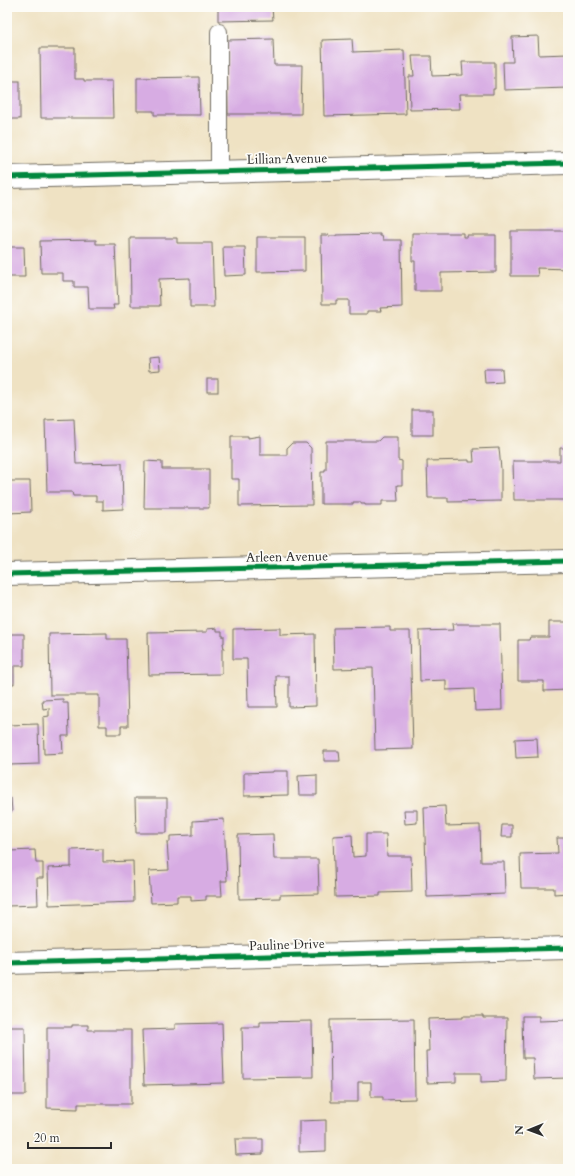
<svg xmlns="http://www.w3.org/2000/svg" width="575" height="1176" viewBox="0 0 575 1176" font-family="Cardo,serif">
<rect width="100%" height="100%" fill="#fdfcf7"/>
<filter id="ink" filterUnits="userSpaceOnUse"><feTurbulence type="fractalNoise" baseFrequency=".025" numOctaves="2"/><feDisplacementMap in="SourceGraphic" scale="8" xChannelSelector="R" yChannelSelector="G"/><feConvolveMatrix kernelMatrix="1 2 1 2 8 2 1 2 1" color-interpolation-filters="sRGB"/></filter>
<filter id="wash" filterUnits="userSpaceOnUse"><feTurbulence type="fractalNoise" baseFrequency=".012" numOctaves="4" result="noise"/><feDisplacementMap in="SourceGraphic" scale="16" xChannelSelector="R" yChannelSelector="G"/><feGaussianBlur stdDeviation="0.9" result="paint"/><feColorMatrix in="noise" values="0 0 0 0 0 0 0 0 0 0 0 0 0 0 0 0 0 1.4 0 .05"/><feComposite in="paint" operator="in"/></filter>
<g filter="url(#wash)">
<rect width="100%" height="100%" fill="#efe2c3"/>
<g id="blocks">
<g fill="#d7ace3">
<path d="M 218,7 L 272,7 L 273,20 L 218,21 Z"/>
<path d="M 538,36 L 539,55 L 568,54 L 568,88 L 504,90 L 503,62 L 513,62 L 512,37 Z"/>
<path d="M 273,39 L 274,65 L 302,65 L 301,114 L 228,114 L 227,40 Z"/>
<path d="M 352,39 L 353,52 L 404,50 L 406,114 L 324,116 L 322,40 Z"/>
<path d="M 40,48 L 75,48 L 75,79 L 84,79 L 84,81 L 112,81 L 113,118 L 41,118 Z"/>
<path d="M 412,56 L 431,56 L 432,76 L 463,75 L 462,62 L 495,62 L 495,89 L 493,89 L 493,94 L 459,94 L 460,109 L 410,110 L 409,76 L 414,76 Z"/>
<path d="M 199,77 L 200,115 L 154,115 L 154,111 L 137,111 L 137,78 Z"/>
<rect x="7" y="81" width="13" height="38"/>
<path d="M 511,231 L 568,231 L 568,269 L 537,268 L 538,276 L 511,276 Z"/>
<path d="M 412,233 L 463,233 L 463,237 L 467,237 L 467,235 L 496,235 L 496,272 L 441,273 L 441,291 L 415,291 L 415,261 L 412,261 Z"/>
<path d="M 380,234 L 380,236 L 382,236 L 383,240 L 401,240 L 402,307 L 380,308 L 381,311 L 367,311 L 367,314 L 349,314 L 349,300 L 336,300 L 336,304 L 322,304 L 321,235 L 329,235 L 329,236 L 336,236 L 336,235 Z"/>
<path d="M 257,237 L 305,237 L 305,271 L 257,272 Z"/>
<path d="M 130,238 L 177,238 L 177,243 L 212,243 L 214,307 L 190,307 L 190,278 L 159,279 L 160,306 L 131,306 Z"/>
<path d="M 96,240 L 96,244 L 115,244 L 118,305 L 113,305 L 114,309 L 89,309 L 88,287 L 74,287 L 74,281 L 63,281 L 63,273 L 41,273 L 40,241 Z"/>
<path d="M 7,247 L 24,247 L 25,277 L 7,277 Z"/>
<path d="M 223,247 L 245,247 L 246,275 L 224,276 Z"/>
<path d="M 159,357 L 160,370 L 149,371 L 148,358 Z"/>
<path d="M 484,369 L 502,369 L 503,382 L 485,383 Z"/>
<rect x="207" y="379" width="11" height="13"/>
<rect x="412" y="410" width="21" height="25"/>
<path d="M 74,419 L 76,464 L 122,463 L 123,509 L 103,510 L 103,501 L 96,501 L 96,496 L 73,496 L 72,492 L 47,492 L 45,420 Z"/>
<path d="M 231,436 L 248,436 L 248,438 L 260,436 L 260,455 L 287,455 L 287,448 L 292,443 L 306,443 L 311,448 L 312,505 L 239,506 L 239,479 L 231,479 Z"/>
<path d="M 382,437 L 398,437 L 398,460 L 402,461 L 402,485 L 397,485 L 398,501 L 382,501 L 382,505 L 365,505 L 365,504 L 361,504 L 361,502 L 353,502 L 353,504 L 321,504 L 321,472 L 324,472 L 324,470 L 326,470 L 326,441 L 378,441 Z"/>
<path d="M 499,448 L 501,469 L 501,501 L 448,502 L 448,498 L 428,498 L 427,461 L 469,460 L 469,462 L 474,462 L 473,449 Z"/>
<path d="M 560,448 L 568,448 L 568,500 L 514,500 L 513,461 L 560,461 Z"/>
<path d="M 145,461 L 162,462 L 162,469 L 209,469 L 209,508 L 144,508 Z"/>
<path d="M 7,481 L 30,481 L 31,512 L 7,513 Z"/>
<path d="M 549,622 L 568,622 L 568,690 L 544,691 L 544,681 L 518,681 L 518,640 L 529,640 L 530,637 L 549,637 Z"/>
<path d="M 452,624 L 500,624 L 502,710 L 475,711 L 474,689 L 446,690 L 446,680 L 420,681 L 419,631 L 453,630 Z"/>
<path d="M 390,627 L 390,631 L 410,631 L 413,749 L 375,750 L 373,668 L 334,669 L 333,628 Z"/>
<path d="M 217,628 L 217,631 L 222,631 L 222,636 L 224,636 L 224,643 L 223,643 L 224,649 L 222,649 L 222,674 L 149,675 L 148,633 L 207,632 L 207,629 Z"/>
<path d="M 280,628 L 280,635 L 315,634 L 316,706 L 289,707 L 289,676 L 276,676 L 277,707 L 248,707 L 247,659 L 233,659 L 233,629 Z"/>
<path d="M 107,633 L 107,639 L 126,639 L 128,726 L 121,726 L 121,734 L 107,734 L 107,726 L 99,726 L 99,695 L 50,695 L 49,634 Z"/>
<path d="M 7,634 L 24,634 L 24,666 L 14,666 L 14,684 L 7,684 Z"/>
<path d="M 63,699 L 63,703 L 68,703 L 69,736 L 62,736 L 63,753 L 44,754 L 43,717 L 49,716 L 49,708 L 43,709 L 42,700 Z"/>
<path d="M 38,724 L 39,764 L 9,765 L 8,725 Z"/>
<path d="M 537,738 L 538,757 L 516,758 L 515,739 Z"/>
<path d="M 324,751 L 339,751 L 340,761 L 324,761 Z"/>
<path d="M 273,771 L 288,771 L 288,795 L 244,796 L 244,773 L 273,772 Z"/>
<path d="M 317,775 L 317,795 L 299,795 L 298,776 Z"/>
<path d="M 11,798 L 12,812 L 7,812 L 7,799 Z"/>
<path d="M 135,798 L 167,798 L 167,833 L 136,833 Z"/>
<path d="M 445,806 L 446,826 L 480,825 L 481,862 L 504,862 L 505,894 L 427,897 L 424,807 Z"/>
<path d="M 404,810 L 417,810 L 417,823 L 405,824 Z"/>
<path d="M 224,819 L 227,881 L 221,881 L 222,896 L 206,896 L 206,900 L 191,901 L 191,896 L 177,896 L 177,902 L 151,903 L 149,871 L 169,870 L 167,842 L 170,842 L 170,836 L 193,835 L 193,821 Z"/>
<path d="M 502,825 L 512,825 L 512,837 L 501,837 Z"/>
<path d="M 273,834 L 274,859 L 318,859 L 319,894 L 280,895 L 280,898 L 239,899 L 238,835 Z"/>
<path d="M 366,834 L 386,834 L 387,856 L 411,856 L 412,892 L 380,893 L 380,896 L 335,897 L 333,836 L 352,835 L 353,857 L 366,856 Z"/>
<path d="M 557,838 L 568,838 L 568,893 L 554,894 L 554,888 L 521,888 L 520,854 L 558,853 Z"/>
<path d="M 103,849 L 103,862 L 133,861 L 134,902 L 49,905 L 48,868 L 71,867 L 71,850 Z"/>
<path d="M 35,850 L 36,863 L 43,863 L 43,878 L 37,878 L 38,905 L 7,906 L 7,864 L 9,864 L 9,851 Z"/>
<path d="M 463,1016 L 483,1016 L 483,1018 L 507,1018 L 506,1081 L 481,1082 L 481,1073 L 456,1073 L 456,1082 L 427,1083 L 426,1051 L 429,1051 L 428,1019 L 463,1018 Z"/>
<path d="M 522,1016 L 539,1016 L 539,1021 L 568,1020 L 568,1078 L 534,1079 L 533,1058 L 523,1058 Z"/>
<path d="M 414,1019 L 415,1099 L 383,1100 L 383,1097 L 371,1097 L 371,1082 L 358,1082 L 358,1102 L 331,1102 L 330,1020 Z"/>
<path d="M 312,1021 L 313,1077 L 243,1078 L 242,1027 L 260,1027 L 260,1022 Z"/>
<path d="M 222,1023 L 224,1083 L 144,1085 L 142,1030 L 175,1029 L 175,1024 Z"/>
<path d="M 72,1025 L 88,1025 L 88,1030 L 131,1030 L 131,1104 L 78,1104 L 78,1109 L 47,1108 L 47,1027 L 72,1027 Z"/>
<path d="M 7,1027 L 25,1027 L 26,1095 L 7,1095 Z"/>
<path d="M 326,1120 L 326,1151 L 299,1152 L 299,1121 Z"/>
<path d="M 235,1139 L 263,1139 L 263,1154 L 236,1155 Z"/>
</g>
</g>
</g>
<g filter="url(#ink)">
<use href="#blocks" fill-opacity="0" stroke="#706b60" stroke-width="1"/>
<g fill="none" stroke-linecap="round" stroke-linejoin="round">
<g stroke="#706b60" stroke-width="18">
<path id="service" d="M 219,32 L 219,172"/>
</g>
<g stroke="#706b60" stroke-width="24">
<g id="minor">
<path d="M 7,177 L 568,163"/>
<path d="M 7,574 L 568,561"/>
<path d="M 7,963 L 568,948"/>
</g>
</g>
<use href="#service" stroke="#fff" stroke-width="16"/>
<use href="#minor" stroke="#fff" stroke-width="22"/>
<g stroke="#fdfcf7" stroke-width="8">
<g id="cycleway">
<path d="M 7,177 L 568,163"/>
<path d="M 7,574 L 568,561"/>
<path d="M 7,963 L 568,948"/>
</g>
</g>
<use href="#cycleway" stroke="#00873e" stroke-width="5"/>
</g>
</g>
<g text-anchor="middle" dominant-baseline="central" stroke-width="3.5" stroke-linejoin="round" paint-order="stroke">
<g font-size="13" fill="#2b2b2b" stroke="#fdfcf7">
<text transform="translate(287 159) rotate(-1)">Lillian Avenue</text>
<text transform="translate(287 557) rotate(-1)">Arleen Avenue</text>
<text transform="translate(287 945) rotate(-2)">Pauline Drive</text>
</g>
</g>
<rect width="575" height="1176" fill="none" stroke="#fdfcf7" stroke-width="24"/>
<g transform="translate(529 1130) rotate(269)" stroke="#fdfcf7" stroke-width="3" paint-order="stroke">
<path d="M0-3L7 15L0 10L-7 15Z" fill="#2b2b2b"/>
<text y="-6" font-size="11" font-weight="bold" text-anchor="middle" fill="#2b2b2b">N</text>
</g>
<path d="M28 1142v6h83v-6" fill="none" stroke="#2b2b2b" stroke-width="2"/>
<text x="34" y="1142" font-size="12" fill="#2b2b2b" stroke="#fdfcf7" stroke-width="3" paint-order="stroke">20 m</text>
</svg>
